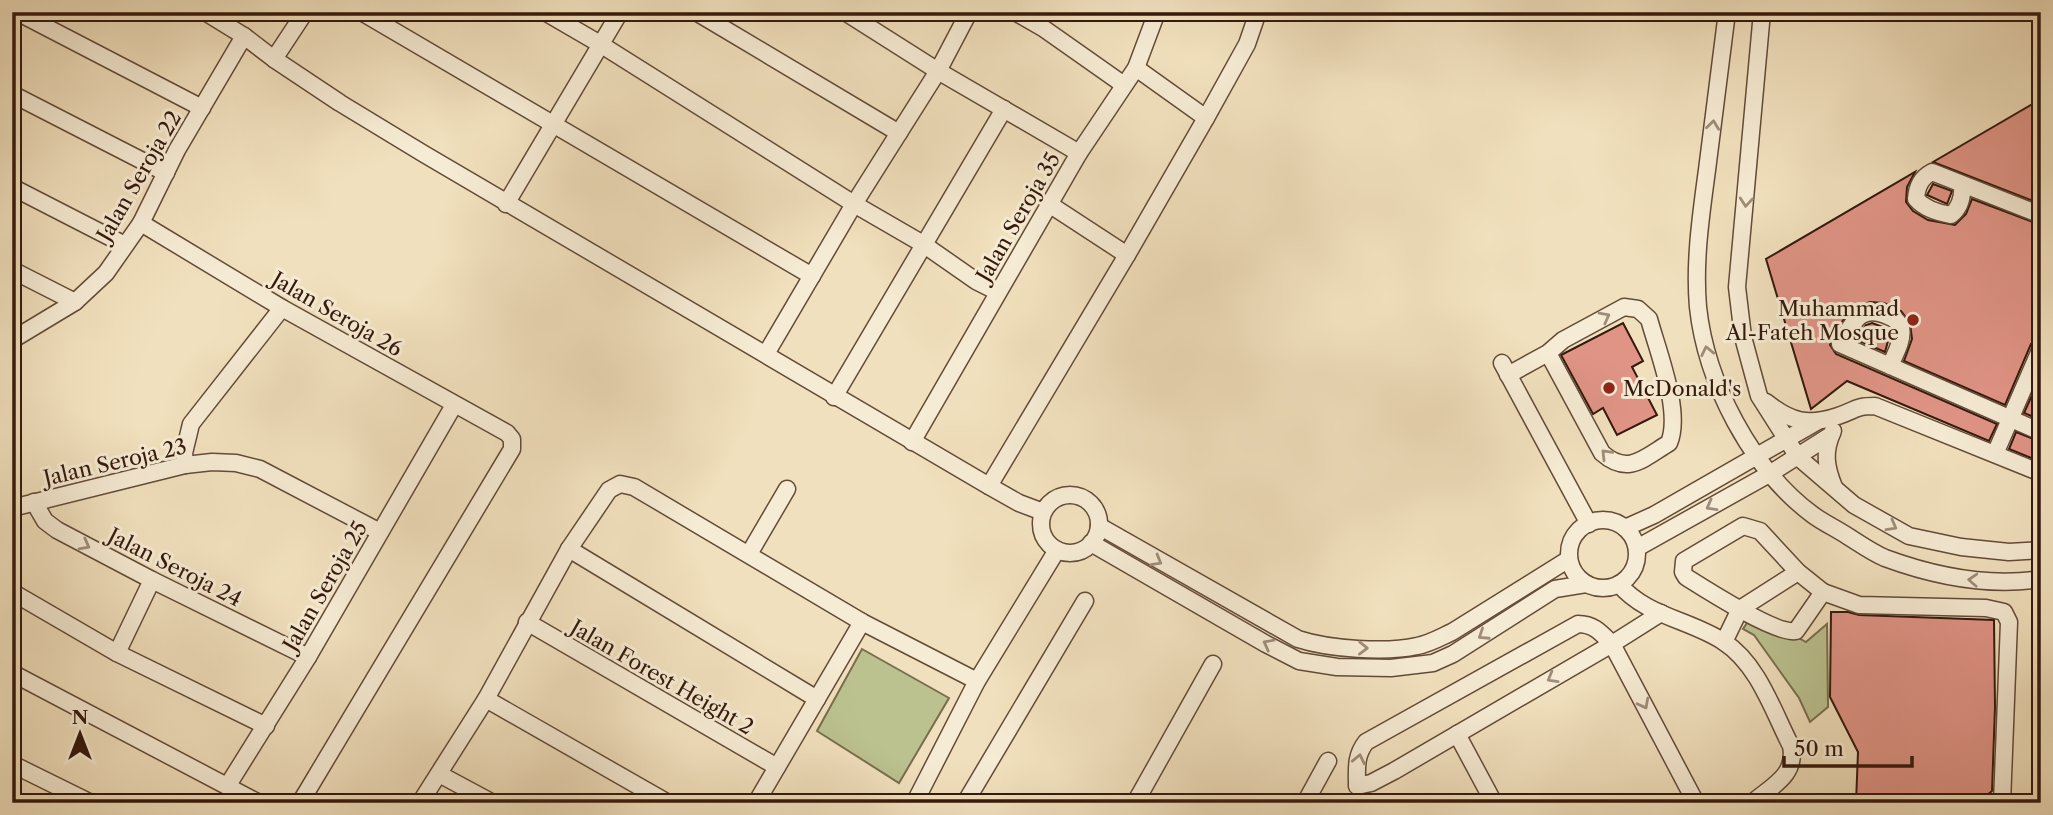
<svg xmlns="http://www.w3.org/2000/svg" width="2053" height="815" viewBox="0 0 2053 815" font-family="'Libre Caslon Text',serif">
<rect width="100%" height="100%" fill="#f1e0bd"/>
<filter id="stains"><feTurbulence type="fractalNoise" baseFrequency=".00286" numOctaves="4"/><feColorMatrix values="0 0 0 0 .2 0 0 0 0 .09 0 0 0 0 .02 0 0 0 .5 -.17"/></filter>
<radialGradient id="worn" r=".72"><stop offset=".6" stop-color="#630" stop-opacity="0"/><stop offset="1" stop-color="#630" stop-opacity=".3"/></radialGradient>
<g fill="#bbc290" stroke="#786e4e" stroke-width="2">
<path d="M 1749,620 L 1779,627 L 1806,642 L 1827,624 L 1828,707 L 1810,722 L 1799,698 L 1754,635 L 1743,629 Z"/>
<path d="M 862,649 L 949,698 L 899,783 L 817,731 Z"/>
</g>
<g fill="#e09486" stroke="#34190c" stroke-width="2">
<path d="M 2041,99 L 2041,204 L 1933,162 Z"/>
<path d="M 1915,172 L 1907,187 L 1906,202 L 1913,211 L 1928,220 L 1955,225 L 1966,214 L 1972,199 L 2041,225 L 2041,338 L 2031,344 L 2005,405 L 1904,361 L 1912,339 L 1910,323 L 1901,311 L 1884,303 L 1870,302 L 1852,309 L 1841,323 L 1830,345 L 1836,354 L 1997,424 L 1989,441 L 1847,381 L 1811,409 L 1766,259 Z"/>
<path d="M 1933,184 L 1952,191 L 1947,204 L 1927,195 Z"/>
<path d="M 1623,323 L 1643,361 L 1632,367 L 1657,415 L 1617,435 L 1603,408 L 1593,414 L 1561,355 Z"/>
<path d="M 1872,323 L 1891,330 L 1885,352 L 1855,339 L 1866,325 Z"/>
<path d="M 2041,375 L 2041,420 L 2024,413 Z"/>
<path d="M 2016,432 L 2041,442 L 2041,462 L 2009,449 Z"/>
<path d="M 1831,612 L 1848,612 L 1859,615 L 1994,620 L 1995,707 L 1992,791 L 1977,803 L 1856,803 L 1858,752 L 1830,697 Z"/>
</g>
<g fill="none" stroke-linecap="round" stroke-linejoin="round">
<g stroke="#634b38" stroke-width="19">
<g id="minor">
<path d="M 17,12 L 202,108"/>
<path d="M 205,12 L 244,36 L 274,59 L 340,103 L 424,154 L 989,486 L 1019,503 L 1043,512"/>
<path d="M 545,12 L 600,44 L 854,204 L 923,244 L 976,281 L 998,292"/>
<path d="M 696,12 L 899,133"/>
<path d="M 845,12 L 938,71 L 1079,153"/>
<path d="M 1015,12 L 1043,28 L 1124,85"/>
<path d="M 1727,12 C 1720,65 1714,117 1707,170 C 1701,215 1694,261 1698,307 C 1706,382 1751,469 1813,515 C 1824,523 1837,529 1849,537 C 1860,544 1873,553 1885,558 C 1934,576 1989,587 2041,579"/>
<path d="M 1762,12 L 1737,287 L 1743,337 L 1759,396 L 1798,457 L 1854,505 L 1909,536 L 1961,547 L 2009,552 L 2041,550"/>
<path d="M 365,14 L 812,276"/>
<path d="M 274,59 L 305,12"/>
<path d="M 1136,68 L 1206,118"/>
<path d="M 12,94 L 166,173"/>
<path d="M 1962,184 C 1963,196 1961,207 1951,215 C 1938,213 1925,209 1916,199 C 1917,186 1921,178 1932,172 L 2041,215"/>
<path d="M 12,187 L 125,245"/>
<path d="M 506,204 L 620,12"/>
<path d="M 1049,204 L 1127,255"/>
<path d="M 141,223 L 282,308 L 507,433 L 512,439 L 512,449 L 300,803"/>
<path d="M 12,270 L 75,302"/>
<path d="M 12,340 L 75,302 L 106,273 L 141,223 L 177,150 L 244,36"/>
<path d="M 766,354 L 854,204 L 938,71 L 969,12"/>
<path d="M 1502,363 L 1589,524"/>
<path d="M 1890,366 C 1894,356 1904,340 1901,328 C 1900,323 1895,319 1890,317 C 1861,303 1854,321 1840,344 L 2041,432"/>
<path d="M 1508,375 L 1548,353 L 1563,340 L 1624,307 L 1638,309 L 1649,319 C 1658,352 1682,412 1669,443 C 1644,458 1628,476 1602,453 L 1548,353"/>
<path d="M 834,397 L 1004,109"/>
<path d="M 1766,402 C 1791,422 1808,426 1838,416 C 1856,410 1855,406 1875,406 L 2041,473"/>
<path d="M 1833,431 C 1823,452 1826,467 1834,487"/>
<path d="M 912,442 L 1079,153 L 1136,68 L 1157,12"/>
<path d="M 1995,454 L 2041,348"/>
<path d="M 185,465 L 184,453 L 191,424 L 282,308"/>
<path d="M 989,486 L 1127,255 L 1206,118 L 1247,44 L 1258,12"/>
<circle cx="1070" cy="524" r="29"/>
<path d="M 34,502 L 45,521 L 57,530 L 152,580 L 308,657"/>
<path d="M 12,508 L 185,465 L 212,462 L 236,463 L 260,469 L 380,532"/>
<circle cx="1603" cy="554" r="34"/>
<path d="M 1099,526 L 1298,639 C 1329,649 1386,653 1417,646 C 1429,644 1441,637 1452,632 L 1569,559"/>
<path d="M 1743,526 L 1760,531 L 1798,572 L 1823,592 L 1796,631 C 1777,635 1705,589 1686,577 L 1683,572 L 1684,561 Z"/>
<path d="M 1625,528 L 1654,515 L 1818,421"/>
<path d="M 1091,543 L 1266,644 L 1299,661 L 1337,667 L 1391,668 L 1433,663 L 1453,654 L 1555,589 L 1586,584"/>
<path d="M 1637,548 L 1771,473 L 1831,435"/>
<path d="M 569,549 L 817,699"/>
<path d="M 749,554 L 787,489"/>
<path d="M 1619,584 C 1645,616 1691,620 1724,642 C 1758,664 1773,711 1791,746 C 1797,775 1772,786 1752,803"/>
<path d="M 12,592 L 117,653 L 266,726"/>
<path d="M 1823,592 L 1859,605 L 1986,608 L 2004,612 L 2009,622 L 2002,803"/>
<path d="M 1661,613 L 1612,644 L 1394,771 L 1371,783 L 1357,786 C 1357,769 1355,756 1366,742 L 1578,624 C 1594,624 1601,633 1612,644 L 1696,803"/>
<path d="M 527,622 L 777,767"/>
<path d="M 1724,642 L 1740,609 L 1798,572"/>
<path d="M 117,653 L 152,580"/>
<path d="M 12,673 L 259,803"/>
<path d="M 486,699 L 668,803"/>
<path d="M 1457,734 L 1494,803"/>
<path d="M 12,764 L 91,803"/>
<path d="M 439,774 L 493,803"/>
<path d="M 228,785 L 308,657 L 454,405"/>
<path d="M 420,803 L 486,699 L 569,549 L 609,490 L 620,484 L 634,487 L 862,622 L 977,681"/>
<path d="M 756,803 L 862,622"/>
<path d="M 925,803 L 917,798 L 977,681 L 1057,550"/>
<path d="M 965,803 L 1085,601"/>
<path d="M 1135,803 L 1213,664"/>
<path d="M 1305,803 L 1328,761"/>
</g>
</g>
<use href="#minor" stroke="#f6ebd4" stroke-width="16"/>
</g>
<defs><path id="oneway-chevron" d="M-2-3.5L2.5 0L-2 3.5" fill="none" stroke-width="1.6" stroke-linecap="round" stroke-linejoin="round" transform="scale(1.75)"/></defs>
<g stroke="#9f8c7a">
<use href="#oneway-chevron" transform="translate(1713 125) rotate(-83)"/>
<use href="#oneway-chevron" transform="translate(1746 202) rotate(95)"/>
<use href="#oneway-chevron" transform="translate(1605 317) rotate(-28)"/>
<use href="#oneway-chevron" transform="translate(1707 351) rotate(-102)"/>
<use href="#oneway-chevron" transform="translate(1606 454) rotate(-134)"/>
<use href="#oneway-chevron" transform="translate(1711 506) rotate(151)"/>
<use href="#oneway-chevron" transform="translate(1892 526) rotate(29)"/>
<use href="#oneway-chevron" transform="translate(85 545) rotate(28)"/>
<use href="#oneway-chevron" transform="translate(1157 561) rotate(30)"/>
<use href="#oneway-chevron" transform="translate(1973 580) rotate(-177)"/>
<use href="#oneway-chevron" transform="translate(1483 635) rotate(147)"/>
<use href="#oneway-chevron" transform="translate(1268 644) rotate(-152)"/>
<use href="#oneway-chevron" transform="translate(1363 648) rotate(1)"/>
<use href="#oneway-chevron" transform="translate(1552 678) rotate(150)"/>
<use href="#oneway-chevron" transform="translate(1644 704) rotate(62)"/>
<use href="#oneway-chevron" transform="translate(1359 759) rotate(-78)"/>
</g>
<g fill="#8f2418" stroke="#f6ebd4" stroke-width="2.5">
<circle cx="1913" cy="320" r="7"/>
<circle cx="1609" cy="388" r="7"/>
</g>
<g text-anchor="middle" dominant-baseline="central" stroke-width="6" stroke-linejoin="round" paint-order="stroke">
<g font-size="21" fill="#34190c" stroke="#f6ebd4">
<text transform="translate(139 176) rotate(-60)">Jalan Seroja 22</text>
<text transform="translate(1018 217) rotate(-60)">Jalan Seroja 35</text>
<text transform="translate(337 314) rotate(30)">Jalan Seroja 26</text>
<text transform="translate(115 462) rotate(-13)">Jalan Seroja 23</text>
<text transform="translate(175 567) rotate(27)">Jalan Seroja 24</text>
<text transform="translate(325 586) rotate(-60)">Jalan Seroja 25</text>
<text transform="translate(662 677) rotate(30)">Jalan Forest Height 2</text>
</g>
<g font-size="21" fill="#34190c" stroke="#f6ebd4" text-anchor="end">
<text x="1899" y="308">Muhammad<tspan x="1899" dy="24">Al-Fateh Mosque</tspan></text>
<text x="1623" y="388" text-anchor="start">McDonald's</text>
</g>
</g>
<rect width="2053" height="815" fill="none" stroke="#f1e0bd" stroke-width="42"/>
<rect x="14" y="14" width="2025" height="787" fill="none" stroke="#34190c" stroke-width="3.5"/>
<rect x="21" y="21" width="2011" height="773" fill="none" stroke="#34190c" stroke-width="2"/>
<g transform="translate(80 734)" stroke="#f6ebd4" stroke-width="5" paint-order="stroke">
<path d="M0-5L12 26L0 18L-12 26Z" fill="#34190c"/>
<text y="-10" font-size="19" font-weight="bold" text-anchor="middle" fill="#34190c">N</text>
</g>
<path d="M1784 756v10h128v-10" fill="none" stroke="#34190c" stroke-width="3.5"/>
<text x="1794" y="756" font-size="21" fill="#34190c" stroke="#f6ebd4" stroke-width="5" paint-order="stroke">50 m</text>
<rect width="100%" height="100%" filter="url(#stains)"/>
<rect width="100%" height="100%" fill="url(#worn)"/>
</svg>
